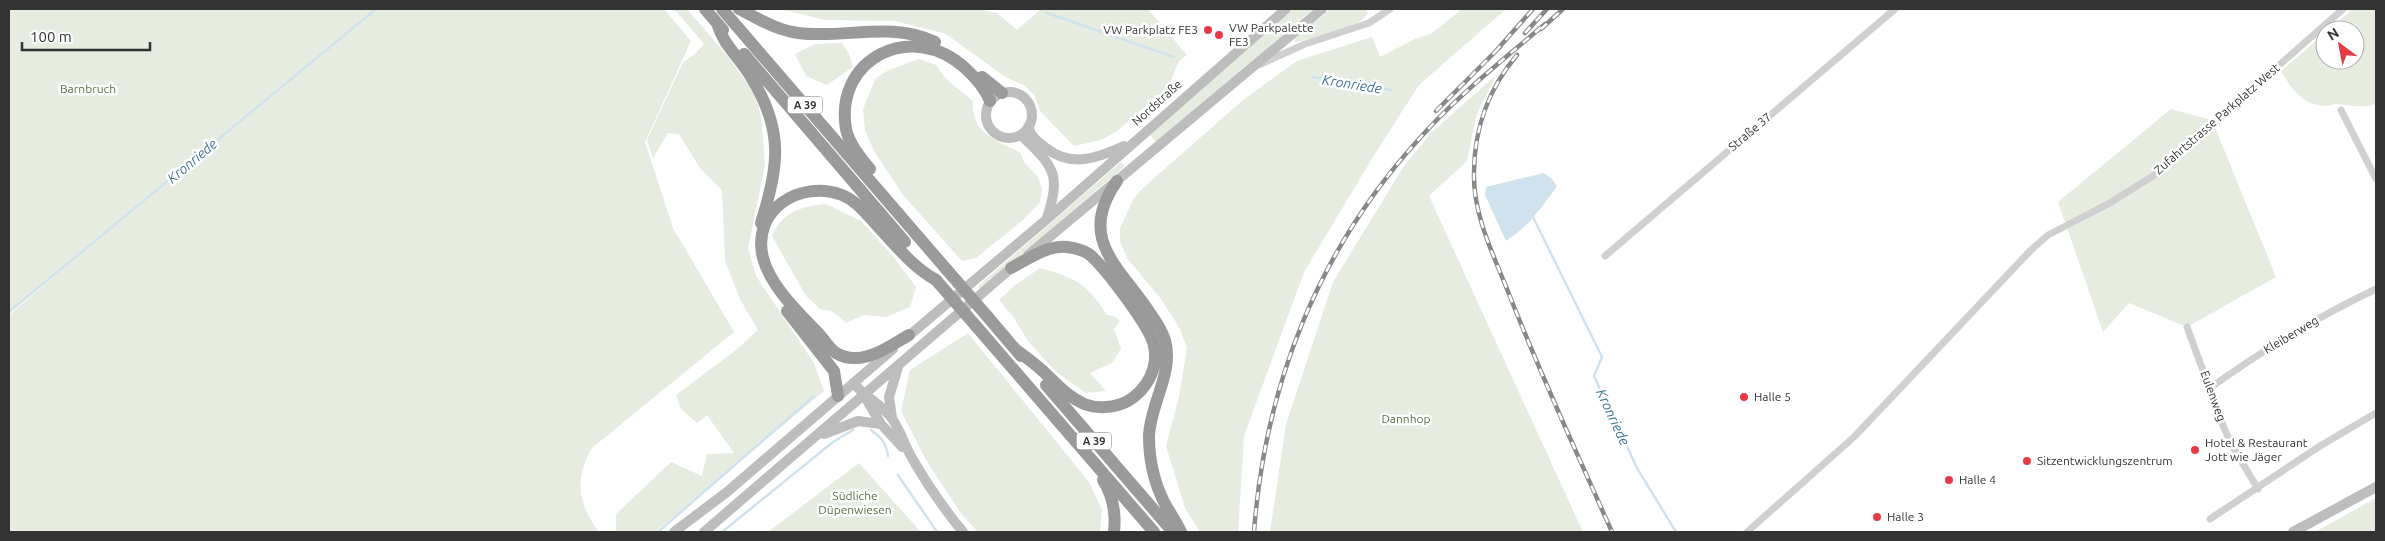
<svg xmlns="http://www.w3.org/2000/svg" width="2385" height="541" font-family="Ubuntu,sans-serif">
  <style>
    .green { fill: #e6ecdf }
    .water { fill: #cfe2ee }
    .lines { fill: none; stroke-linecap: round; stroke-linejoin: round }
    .stream { stroke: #cfe2ee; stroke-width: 2.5 }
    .street { stroke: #d0d0d0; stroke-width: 7 }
    .secondary { stroke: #bdbdbd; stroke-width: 10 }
    .highway { stroke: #9a9a9a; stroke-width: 12 }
    .rail-casing { stroke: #888; stroke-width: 4.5 }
    .rail { stroke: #fff; stroke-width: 2.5; stroke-dasharray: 8; stroke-linecap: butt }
    .highway-bridge { stroke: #9a9a9a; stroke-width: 12 }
    .poi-dot { fill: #e63946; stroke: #fff; stroke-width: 2 }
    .labels { text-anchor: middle; stroke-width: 5; stroke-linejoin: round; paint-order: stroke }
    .shield { fill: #fff; stroke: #707070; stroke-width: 1 }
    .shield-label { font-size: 11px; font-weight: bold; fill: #333 }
    .poi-label { font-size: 12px; fill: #333; stroke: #fff; text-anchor: start }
    .park-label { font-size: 12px; fill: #56703f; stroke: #fff }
    .street-label { font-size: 12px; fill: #333; stroke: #fff }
    .water-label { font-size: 14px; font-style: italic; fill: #3f7597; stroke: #fff }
  </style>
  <rect width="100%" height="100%" fill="#fff"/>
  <path class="green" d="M9 9H664L691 41 645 142 673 228 734 332 592 448C574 478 578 505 599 532H9V315L81 254 9 313Z
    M674 9H687L729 58 754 93 761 115 765 165 748 248 756 276 814 363 824 391 655 532H616V514L671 462 702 476 707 454 734 453 707 415 697 423 681 409 676 395 736 350 758 330 741 301 725 261 722 190 700 168 679 134 668 133 653 158 647 140 683 62 695 54 704 44Z
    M781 9H975L997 13 1017 30 1041 9H1148L1187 55 1179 61 1168 87 1117 131 1101 140 1074 146 1040 111 1035 96 1025 86 1004 76 946 34 895 21 825 20Z
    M1294 9H1313L1156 142 1150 135Z
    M1331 9H1365L1368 13C1358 31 1316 36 1297 42L1294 41 1296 36Z
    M1462 9 1488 10 1506 9 1419 85 1373 157 1304 272 1244 436 1238 532H1200L1185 508 1166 446 1179 397 1187 348 1180 329 1161 299 1127 258 1120 241V228L1134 198 1143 188 1243 100 1297 61 1372 37 1380 57 1415 39 1431 34Z
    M2353 9H2376V104C2362 109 2351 105 2337 104 2333 104 2329 106 2325 106 2304 106 2290 88 2281 71L2325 33V60H2355V30H2328Z
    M842 43 849 54 853 67 827 85 806 76 795 54 815 44Z
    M919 59 936 65 946 79 973 101C971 133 996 141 1020 152L1024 162 1038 177 1042 189 1040 202 1023 220 976 258 962 261 903 195 874 151 865 131 863 109 876 78 889 70Z
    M1496 75 1476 116 1467 161 1429 196 1583 532H1270L1286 424 1333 282 1404 166 1431 133Z
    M2171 109 2212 120 2276 277 2187 327 2129 303 2103 332 2058 202Z
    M1121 162 1125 166 980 290 978 286Z
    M826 204 861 221 892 255 916 287 910 307 886 317 864 315 846 323 832 311 820 309 806 296 772 236C782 212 802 206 826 204Z
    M1040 268C1074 277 1088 284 1107 315L1114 316 1120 321 1114 329 1121 349 1112 363 1090 373 1106 391 1086 393 1055 371 1028 341 1012 315 999 300 1015 285Z
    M968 333 1089 482 1102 510 1100 532H978L962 515 926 460 901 411 910 370Z
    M859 463 921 532H768Z
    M2376 498V532H2315Z"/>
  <path class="water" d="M1544 173 1552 179 1557 186C1543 206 1527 228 1506 241L1485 195 1486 187Z"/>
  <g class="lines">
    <path class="stream" d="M1047 13 1174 57
      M1312 77 1391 90
      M1533 217 1602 357 1594 376 1637 468 1676 532
      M9 312 376 9
      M871 430C881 437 886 443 888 456
      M898 475 937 532
      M658 532 814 396
      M722 532 833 442 853 430"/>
    <path class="street" d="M1261 64 1305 44 1369 23 1390 9
      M2341 110 2376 179
      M1605 256 1895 9
      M2187 327 2224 428 2234 449 2258 489
      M2210 388C2263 350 2317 317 2376 289
      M2210 519 2320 446 2376 413
      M1747 532 1854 437 2031 250 2048 235 2108 204 2153 176 2343 9"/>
    <path class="secondary" d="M986 115a23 23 0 1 1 46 0a23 23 0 1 1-46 0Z
      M1028 127C1031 137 1038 142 1046 148 1071 168 1098 158 1124 146
      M1025 139C1056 168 1060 177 1047 218
      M1028 255 1322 9
      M905 339 1047 219 1286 9
      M853 383C865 397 883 405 893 420 901 432 905 446 912 458 927 484 944 509 963 532
      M865 397 881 424 902 447
      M892 418 889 397 898 367
      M824 434 858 421 881 424
      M674 532 727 492 893 349
      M704 532 1016 264
      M2293 532 2376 487"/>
    <path class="highway" d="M705 9 723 30
      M722 9 947 270
      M739 9C759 19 776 30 798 33 844 39 891 21 935 42
      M717 23C723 45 740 58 751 77 784 130 779 167 761 223
      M744 54 905 242
      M982 77 1002 93
      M870 169C861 158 849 144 846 129 834 58 912 20 965 68 975 77 985 88 990 101
      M1117 181C1076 239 1120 267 1150 313 1156 321 1162 331 1165 340 1174 373 1150 404 1149 436 1149 459 1154 482 1164 502 1169 512 1177 522 1181 532
      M1011 268C1028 259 1047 245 1067 247 1074 248 1083 250 1089 254 1104 266 1151 328 1154 346 1159 369 1146 390 1128 401 1115 408 1097 409 1084 404 1064 395 1053 379 1037 366 1030 360 1023 355 1016 350
      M787 311 834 371 838 396
      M987 316 1021 356
      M976 326 1154 532
      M909 335C893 344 873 359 854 358 848 358 841 356 836 353 829 348 824 339 818 333 798 312 771 287 763 258 751 210 800 179 842 195 855 200 864 211 873 221 893 242 911 266 936 280
      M1046 385 1173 532
      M1103 480C1113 496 1116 514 1114 532"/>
    <g class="rail-casing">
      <path id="rail" d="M1541 29 1563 9
        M1525 33 1547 9
        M1495 52 1533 9
        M1517 55C1489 88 1474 129 1474 173 1473 213 1492 252 1507 289 1539 371 1576 451 1612 532
        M1436 111 1500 47
        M1254 532C1265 384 1319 249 1419 139 1457 96 1502 61 1545 24"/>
    </g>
    <use href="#rail" class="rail"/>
    <path class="highway-bridge" d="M947 270 987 316
      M936 280 976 326"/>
  </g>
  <g class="poi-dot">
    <circle cx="1208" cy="30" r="5"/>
    <circle cx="1219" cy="35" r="5"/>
    <circle cx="1744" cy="397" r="5"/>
    <circle cx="2195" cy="450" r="5"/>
    <circle cx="2027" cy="461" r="5"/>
    <circle cx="1949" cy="480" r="5"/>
    <circle cx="1877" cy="517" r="5"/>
  </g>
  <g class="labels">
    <g class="shield">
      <rect x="787.5" y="96.5" width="35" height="17" rx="4"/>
      <rect x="1076.5" y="432.5" width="35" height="17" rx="4"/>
    </g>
    <g class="shield-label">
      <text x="805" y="109">A 39</text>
      <text x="1094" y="445">A 39</text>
    </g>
    <g class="poi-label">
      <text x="1229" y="32">VW Parkpalette<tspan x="1229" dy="14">FE3</tspan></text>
      <text x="1198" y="34" text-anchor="end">VW Parkplatz FE3</text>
      <text x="1754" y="401">Halle 5</text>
      <text x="2205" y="447">Hotel &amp; Restaurant<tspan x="2205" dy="14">Jott wie Jäger</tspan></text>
      <text x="2037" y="465">Sitzentwicklungszentrum</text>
      <text x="1959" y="484">Halle 4</text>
      <text x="1887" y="521">Halle 3</text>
    </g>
    <g class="park-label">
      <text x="88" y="93">Barnbruch</text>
      <text x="1406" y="423">Dannhop</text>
      <text x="855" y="500">Südliche<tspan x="855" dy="14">Düpenwiesen</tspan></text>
    </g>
    <g class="street-label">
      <text transform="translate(1157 103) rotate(-42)" y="4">Nordstraße</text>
      <text transform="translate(2217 119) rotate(-41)" y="4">Zufahrtstrasse Parkplatz West</text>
      <text transform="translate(1750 132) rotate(-40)" y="4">Straße 37</text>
      <text transform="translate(2291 335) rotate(-31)" y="4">Kleiberweg</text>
      <text transform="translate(2213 396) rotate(70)" y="4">Eulenweg</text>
    </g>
    <g class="water-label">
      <text transform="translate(1352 84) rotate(9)" y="5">Kronriede</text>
      <text transform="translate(192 161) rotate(-40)" y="5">Kronriede</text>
      <text transform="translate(1613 417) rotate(65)" y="5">Kronriede</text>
    </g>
  </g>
  <rect width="2385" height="541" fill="none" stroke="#333333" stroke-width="20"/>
  <g transform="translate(2340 45) rotate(328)"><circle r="24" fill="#ffffff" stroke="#adadad"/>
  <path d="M0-4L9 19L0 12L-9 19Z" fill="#e63946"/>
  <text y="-8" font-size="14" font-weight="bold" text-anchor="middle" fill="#333333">N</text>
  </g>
  <path d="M22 42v8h128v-8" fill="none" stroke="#333333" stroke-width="2.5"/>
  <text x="30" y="42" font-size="15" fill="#333333" stroke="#ffffff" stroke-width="4" paint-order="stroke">100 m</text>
</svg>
